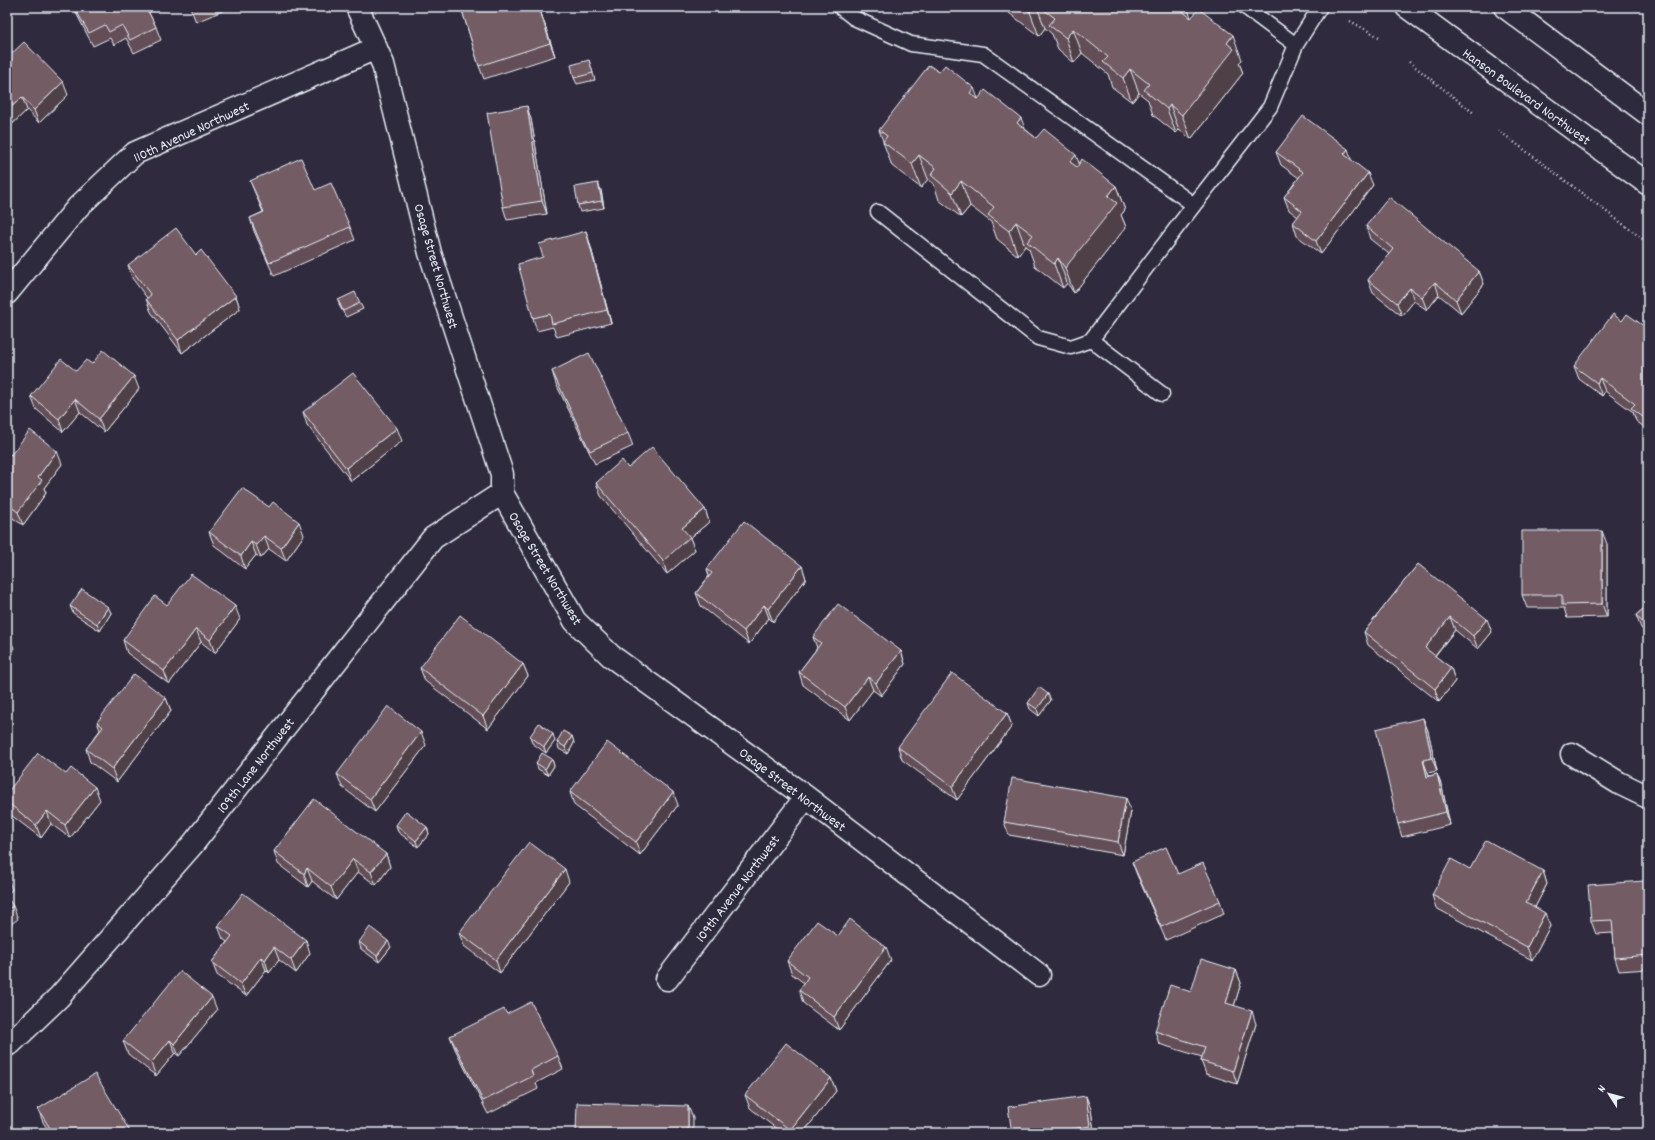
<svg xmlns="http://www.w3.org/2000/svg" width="1655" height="1140" font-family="Dekko,sans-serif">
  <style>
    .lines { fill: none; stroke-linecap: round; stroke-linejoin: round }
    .service-casing { stroke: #e8f1f8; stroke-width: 17 }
    .minor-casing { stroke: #e8f1f8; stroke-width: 25 }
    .secondary-casing { stroke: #e8f1f8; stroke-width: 25 }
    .path { stroke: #e8f1f8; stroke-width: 2.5; stroke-dasharray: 1 3; stroke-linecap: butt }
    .service { stroke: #2f2a3d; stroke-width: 14 }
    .minor { stroke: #2f2a3d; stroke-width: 22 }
    .secondary { stroke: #2f2a3d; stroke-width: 22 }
    .wall { fill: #634e56; stroke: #e8f1f8 }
    .shaded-wall { fill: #504046; stroke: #e8f1f8 }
    .building { fill: #735b64; stroke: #e8f1f8 }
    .labels { text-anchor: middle; stroke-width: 3; stroke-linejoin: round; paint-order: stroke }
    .street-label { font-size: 14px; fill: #e8f1f8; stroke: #2f2a3d }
  </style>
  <rect width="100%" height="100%" fill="#2f2a3d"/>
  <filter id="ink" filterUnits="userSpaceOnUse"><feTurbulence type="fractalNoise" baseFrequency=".025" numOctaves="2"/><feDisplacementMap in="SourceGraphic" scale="8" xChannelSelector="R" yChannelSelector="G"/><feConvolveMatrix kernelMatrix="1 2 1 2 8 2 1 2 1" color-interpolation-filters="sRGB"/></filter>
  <g filter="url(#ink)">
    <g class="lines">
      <g class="service-casing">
        <path id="service" d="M840 7 854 18 911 44 983 54 1194 205 1270 107 1296 45 1320 7
          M1245 7 1296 45
          M878 212 1038 338 1071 347 1091 340 1194 205
          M1091 340 1162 394"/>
      </g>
      <g class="minor-casing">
        <path id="minor" d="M357 7 383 64 430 253 502 474V493L575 621 611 656 806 797 1039 975
          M7 293 78 207 135 153 376 48
          M1572 754 1619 783 1648 797
          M667 979 806 797
          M7 1045 11 1043 59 997 193 844 433 538 502 493"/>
      </g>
      <g class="secondary-casing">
        <path id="secondary" d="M1407 7 1648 184
          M1505 7 1648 114"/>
      </g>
      <path class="path" d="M1350 21 1379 37
        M1409 62 1475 114
        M1498 130 1648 243"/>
      <use href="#service" class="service"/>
      <use href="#minor" class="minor"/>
      <use href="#secondary" class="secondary"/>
    </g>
    <path class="wall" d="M73 7H146L156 27 161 40 134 53 126 38 114 45 110 38 93 46Z
      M190 7H232L196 22Z
      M461 7H539L555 56 484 79 479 66Z
      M1007 7H1187L1191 18 1242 60 1239 63 1243 73 1191 139 1179 130 1176 133 1153 115 1148 100 1139 93 1132 102 1112 87 1108 74 1082 53 1074 63 1058 49 1052 34 1045 28 1039 36 1009 13Z
      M7 58 68 95 39 123 27 110 7 129Z
      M589 60 595 80 577 84 574 78Z
      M939 72 978 99 1025 129 1036 138 1116 186 1125 210 1121 215 1126 227 1074 293 1067 283 1063 288 1035 266 1029 249 1025 246 1018 256 997 239 991 222 970 206 961 217 939 200 934 184 928 179 921 188 892 166 883 142V141L879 130Z
      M531 119 547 214 507 220 503 207Z
      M1276 152 1351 160 1373 185 1321 254 1297 236 1293 223 1298 217 1289 210 1284 197 1299 178 1281 165Z
      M250 181 315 190 350 227 355 240 274 276 254 231 250 218 263 212Z
      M601 190 604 208 580 212 578 205Z
      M1366 226 1479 271 1484 284 1461 313 1439 295 1427 310 1414 301 1402 316 1373 293 1368 280 1389 254 1370 239Z
      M586 231 590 244 611 323 557 337 553 327 537 331 533 318 543 257Z
      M196 255 236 296 240 309 182 353 151 312 146 299 147 298 132 278 128 265Z
      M338 300 360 303 363 309 346 317 340 307Z
      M1622 321 1648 329V430L1636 421 1633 412 1605 391 1602 396 1579 379 1574 366Z
      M76 371 139 389 104 432 80 412 63 432 36 409 31 396Z
      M552 371 628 433 633 446 595 464 556 384Z
      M303 412 402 441 351 481 307 425Z
      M7 452 11 455 62 464 44 488 46 493 23 525 7 514Z
      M628 468 705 509 709 522 690 538 695 550 667 574 601 496 596 483Z
      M209 532 304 535 286 561 269 549 261 558 256 555 245 569 214 545Z
      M1607 544V617L1567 618 1564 608H1527L1522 595Z
      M1418 564 1492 632 1478 649 1455 630 1435 656 1451 668 1455 681 1439 702 1368 645 1364 632Z
      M802 566 806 579 773 622 769 618 749 644 701 606 696 593 709 576 707 569Z
      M167 605 240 619 215 653 201 642 169 684 127 653 123 640Z
      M1648 605V636L1641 628 1636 615Z
      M70 606 108 607 111 613 100 631 73 613Z
      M813 637 901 651 905 664 881 696 873 690 850 720 803 685 799 672 817 648Z
      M523 664 528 676 488 729 425 681 420 668Z
      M166 698 171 711 117 782 90 762 86 749 100 730 97 722Z
      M1051 700 1039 716 1030 709 1028 703Z
      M1007 713 1012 726 957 800 902 760 898 747Z
      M1423 718 1428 731 1437 771 1428 773 1429 776 1437 774 1442 787 1450 825 1402 837 1398 824Z
      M530 736 555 741 546 753 532 743Z
      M572 736 574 743 568 754 559 749 557 742Z
      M426 745 375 812 342 787 337 774Z
      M552 759 554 766 548 775 538 769 536 763Z
      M570 792 678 805 640 855 574 805Z
      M7 793 100 800 70 838 51 824 41 838 7 812Z
      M1131 811 1123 855 1009 835 1004 822Z
      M396 825 427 827 429 834 418 847 398 832Z
      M274 851 386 854 390 867 376 885 358 872 336 900 312 881 308 887 278 864Z
      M1132 862 1178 874 1220 901 1224 914 1166 940 1137 875Z
      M1470 869 1543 871 1547 884 1535 907 1550 926 1532 960 1436 908 1432 895Z
      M569 882 500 973 464 946 459 933Z
      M1648 891V969L1619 971 1615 958 1613 933 1596 934 1591 921Z
      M218 926 310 953 296 973 279 960 269 973 266 970 246 996 217 975 212 962 227 942 223 939Z
      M838 936 891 960 839 1030 803 1003 799 990 804 983 792 974 787 961Z
      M359 942 391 947 379 962 361 949Z
      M1236 970 1241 983 1234 1006 1256 1024 1237 1084 1206 1074 1201 1061 1202 1057 1159 1044 1155 1031 1191 992Z
      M217 1010 179 1056 175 1053 156 1076 128 1054 123 1041Z
      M507 1014 558 1056 563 1069 536 1083 538 1089 488 1114 455 1049 450 1036Z
      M831 1078 836 1091 803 1133H782L750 1108 745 1095Z
      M38 1109 131 1133H50L43 1122Z
      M1091 1109 1094 1133H1012Z"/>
    <path class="shaded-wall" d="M539 7 555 56 550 43Z
      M1034 7H1037L1045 28 1039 36 1030 12Z
      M1183 7H1187L1195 28 1181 10Z
      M1073 29 1082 53 1074 63 1066 38Z
      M1233 35 1242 60 1239 63 1243 73 1191 139 1182 115 1227 43Z
      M1130 69 1139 93 1132 102 1123 78Z
      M63 82 68 95 39 123 34 110Z
      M974 88 983 112 970 93Z
      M22 97 27 110 7 129V111Z
      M1170 105 1179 130 1176 133 1167 109Z
      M527 106 531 119 547 214 542 201Z
      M1021 118 1030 142 1017 123Z
      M1348 149 1352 162 1344 154Z
      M919 155 928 179 921 188 912 164Z
      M1076 155 1085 179 1070 162Z
      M1368 173 1373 185 1321 254 1316 241Z
      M961 181 970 206 961 217 952 193Z
      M598 183 601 190 604 208 602 201Z
      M1116 186 1125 210 1121 215 1126 227 1074 293 1065 268 1108 196Z
      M1016 222 1025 246 1018 256 1009 231Z
      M586 231 590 244 611 323 607 310Z
      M1058 258 1067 283 1063 288 1054 264Z
      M1479 271 1484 284 1461 313 1456 300Z
      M1435 282 1439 295 1427 310 1422 297Z
      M1410 288 1414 301 1402 316 1397 303Z
      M236 296 240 309 182 353 178 340Z
      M134 376 139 389 104 432 99 419Z
      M1600 378 1605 391 1602 396 1597 383Z
      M75 399 80 412 63 432 59 419Z
      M397 428 402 441 351 481 346 468Z
      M57 451 62 464 44 488 46 493 23 525 18 512 38 477Z
      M705 509 709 522 690 538 695 550 667 574 663 561 682 528Z
      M299 522 304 535 286 561 281 548Z
      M1602 531 1607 544V617L1602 604Z
      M264 536 269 549 261 558 256 545Z
      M251 542 256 555 245 569 241 556Z
      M802 566 806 579 773 622 768 609Z
      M764 605 769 618 749 644 744 631Z
      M235 606 240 619 215 653 210 640Z
      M108 607 111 613 100 631 97 624Z
      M1450 617 1455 630 1430 661 1425 648Z
      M1487 619 1492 632 1478 649 1473 636Z
      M196 629 201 642 169 684 164 671Z
      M11 641 14 648 7 657V647Z
      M901 651 905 664 881 696 876 683Z
      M523 664 528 676 488 729 483 716Z
      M1451 668 1455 681 1439 702 1435 689Z
      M868 677 873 690 850 720 845 707Z
      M1048 694 1051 700 1039 716 1037 709Z
      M166 698 171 711 117 782 112 769Z
      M1007 713 1012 726 957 800 952 787Z
      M1423 718 1428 731 1437 771 1432 758Z
      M421 732 426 745 375 812 370 799Z
      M553 734 555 741 546 753 544 747Z
      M572 736 574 743 568 754 565 747Z
      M552 759 554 766 548 775 545 769Z
      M1423 760 1428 773 1432 790 1427 777Z
      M1437 774 1442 787 1450 825 1446 812Z
      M95 787 100 800 70 838 65 825Z
      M673 792 678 805 640 855 636 842Z
      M1126 798 1131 811 1123 855 1118 842Z
      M47 811 51 824 41 838 36 825Z
      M427 827 429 834 418 847 416 841Z
      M386 854 390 867 376 885 371 872Z
      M353 859 358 872 336 900 331 887Z
      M307 868 312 881 308 887 304 874Z
      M565 869 569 882 500 973 496 960Z
      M1543 871 1547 884 1531 915 1526 902Z
      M8 877 12 890 7 894V878Z
      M1644 881 1648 891V906L1646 900Z
      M13 906 18 919 7 927V910Z
      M1545 913 1550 926 1532 960 1527 947Z
      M306 940 310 953 296 973 291 960Z
      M388 941 391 947 379 962 377 956Z
      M274 947 279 960 269 973 265 960Z
      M886 947 891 960 839 1030 834 1017Z
      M261 957 266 970 246 996 241 984Z
      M1236 970 1241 983 1231 1016 1226 1003Z
      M212 997 217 1010 179 1056 174 1044Z
      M1252 1011 1256 1024 1237 1084 1233 1071Z
      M170 1040 175 1053 156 1076 151 1063Z
      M831 1078 836 1091 803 1133H791L790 1130Z
      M1086 1096 1091 1109 1094 1133H1093L1090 1126Z
      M688 1106 693 1118V1133H688Z"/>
    <path class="building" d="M74 7H146L156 27 130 40 122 25 109 32 105 25 89 33Z
      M191 7H197L192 9Z
      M461 7H539L550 43 479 66Z
      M1024 7H1034L1030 12Z
      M1040 7H1183L1181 10 1191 18 1199 9 1233 35 1227 43 1234 49 1182 115 1170 105 1167 109 1144 90 1149 84 1130 69 1123 78 1103 62 1108 57 1073 29 1066 38 1049 25 1055 18Z
      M24 42 63 82 34 110 22 97 7 111V58Z
      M589 60 593 73 574 78 571 65Z
      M929 65 939 72 945 65 974 88 970 93 978 99 985 90 1021 118 1017 123 1036 138 1044 129 1076 155 1070 162 1077 167 1082 159 1116 186 1108 196 1117 203 1065 268 1058 258 1054 264 1027 242 1033 235 1016 222 1009 231 988 215 994 207 961 181 952 193 931 175 936 168 919 155 912 164 883 142 887 136 879 130Z
      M527 106 542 201 503 207 487 113Z
      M1303 116 1348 149 1344 154 1368 173 1316 241 1293 223 1302 211 1284 197 1303 172 1276 152Z
      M301 158 315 190 331 183 350 227 269 263 250 218 264 212 250 181Z
      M598 183 602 201 578 205 575 187Z
      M1389 197 1479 271 1456 300 1435 282 1422 297 1410 288 1397 303 1368 280 1393 249 1366 226Z
      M176 228 196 255 201 250 236 296 178 340 146 299 151 295 128 265Z
      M586 231 607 310 552 324 550 314 533 318 518 264 543 257 539 244Z
      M355 292 360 303 343 311 338 300Z
      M1613 314 1622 321 1627 314 1648 329V421L1631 408 1635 404 1600 378 1597 383 1574 366Z
      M103 350 134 376 99 419 75 399 59 419 31 396 61 359 76 371 86 360 92 364Z
      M589 353 628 433 590 451 552 371Z
      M353 373 397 428 346 468 303 412Z
      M30 430 57 451 38 477 42 480 18 512 7 504V452L11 455Z
      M652 447 705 509 682 528 690 537 663 561 596 483 622 460 628 468Z
      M242 488 269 507 273 502 299 522 281 548 264 536 256 545 251 542 241 556 209 532Z
      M744 521 802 566 768 609 764 605 744 631 696 593 712 573 707 569Z
      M1522 531H1602V604L1562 605V595H1522Z
      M1418 564 1487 619 1473 636 1450 617 1425 648 1451 668 1435 689 1364 632Z
      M191 574 235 606 210 640 196 629 164 671 123 640 155 596 167 605Z
      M82 589 108 607 97 624 70 606Z
      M838 604 901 651 876 683 868 677 845 707 799 672 821 643 813 637Z
      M1648 605V629L1636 615Z
      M460 615 523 664 483 716 420 668Z
      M7 638 11 641 7 647Z
      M952 673 1007 713 952 787 898 747Z
      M134 674 166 698 112 769 86 749 103 727 97 722Z
      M1039 687 1048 694 1037 709 1028 703Z
      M388 706 421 732 370 799 337 774Z
      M1423 718 1432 758 1423 760 1427 777 1437 774 1446 812 1398 824 1376 729Z
      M539 723 553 734 544 747 530 736Z
      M563 731 572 736 565 747 557 742Z
      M607 742 673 792 636 842 570 792Z
      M38 753 66 774 71 768 95 787 65 825 47 811 36 825 7 802V793Z
      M542 753 552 759 545 769 536 763Z
      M1012 778 1126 798 1118 842 1004 822Z
      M314 799 386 854 371 872 353 859 331 887 307 868 304 874 274 851Z
      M406 811 427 827 416 841 396 825Z
      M1486 840 1543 871 1526 902 1545 913 1527 947 1432 895 1451 859 1470 869Z
      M529 842 565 869 496 960 459 933Z
      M1166 847 1178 874 1203 863 1220 901 1161 927 1132 862Z
      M1644 881 1646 900H1648V955L1615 958 1612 920 1591 921 1588 885Z
      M243 893 306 940 291 960 274 947 265 960 261 957 241 984 212 962 232 936 218 926Z
      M7 897 13 906 7 910Z
      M850 919 886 947 834 1017 799 990 808 977 787 961 817 921 838 936Z
      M370 927 388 941 377 956 359 942Z
      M1201 959 1236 970 1226 1003 1252 1011 1233 1071 1201 1061 1205 1047 1155 1031 1170 985 1191 992Z
      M180 971 212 997 174 1044 170 1040 151 1063 123 1041Z
      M531 1002 558 1056 531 1070 533 1076 483 1101 450 1036 504 1009 507 1014Z
      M786 1043 831 1078 790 1130 745 1095Z
      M95 1074 131 1133H53L38 1109Z
      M1086 1096 1090 1126 1066 1130V1133H1012L1008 1107Z
      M577 1103 688 1106V1133H576Z"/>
  </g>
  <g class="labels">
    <g class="street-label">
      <text transform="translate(1527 96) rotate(36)" y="5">Hanson Boulevard Northwest</text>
      <text transform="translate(191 131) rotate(-25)" y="5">110th Avenue Northwest</text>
      <text transform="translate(437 266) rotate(74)" y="5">Osage Street Northwest</text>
      <text transform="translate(546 568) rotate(59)" y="5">Osage Street Northwest</text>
      <text transform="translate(255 765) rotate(-52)" y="5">109th Lane Northwest</text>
      <text transform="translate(793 789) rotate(37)" y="5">Osage Street Northwest</text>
      <text transform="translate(737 888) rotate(-53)" y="5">109th Avenue Northwest</text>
    </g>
  </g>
  <rect width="1655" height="1140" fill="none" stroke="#2f2a3d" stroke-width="24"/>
  <rect x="12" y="12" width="1631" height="1116" fill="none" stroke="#e8f1f8" stroke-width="1.5" filter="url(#ink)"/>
  <g transform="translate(1609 1094) rotate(306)" stroke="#2f2a3d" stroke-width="3" paint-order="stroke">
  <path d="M0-3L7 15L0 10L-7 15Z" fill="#e8f1f8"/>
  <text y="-6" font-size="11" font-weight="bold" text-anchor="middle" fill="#e8f1f8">N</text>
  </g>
</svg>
